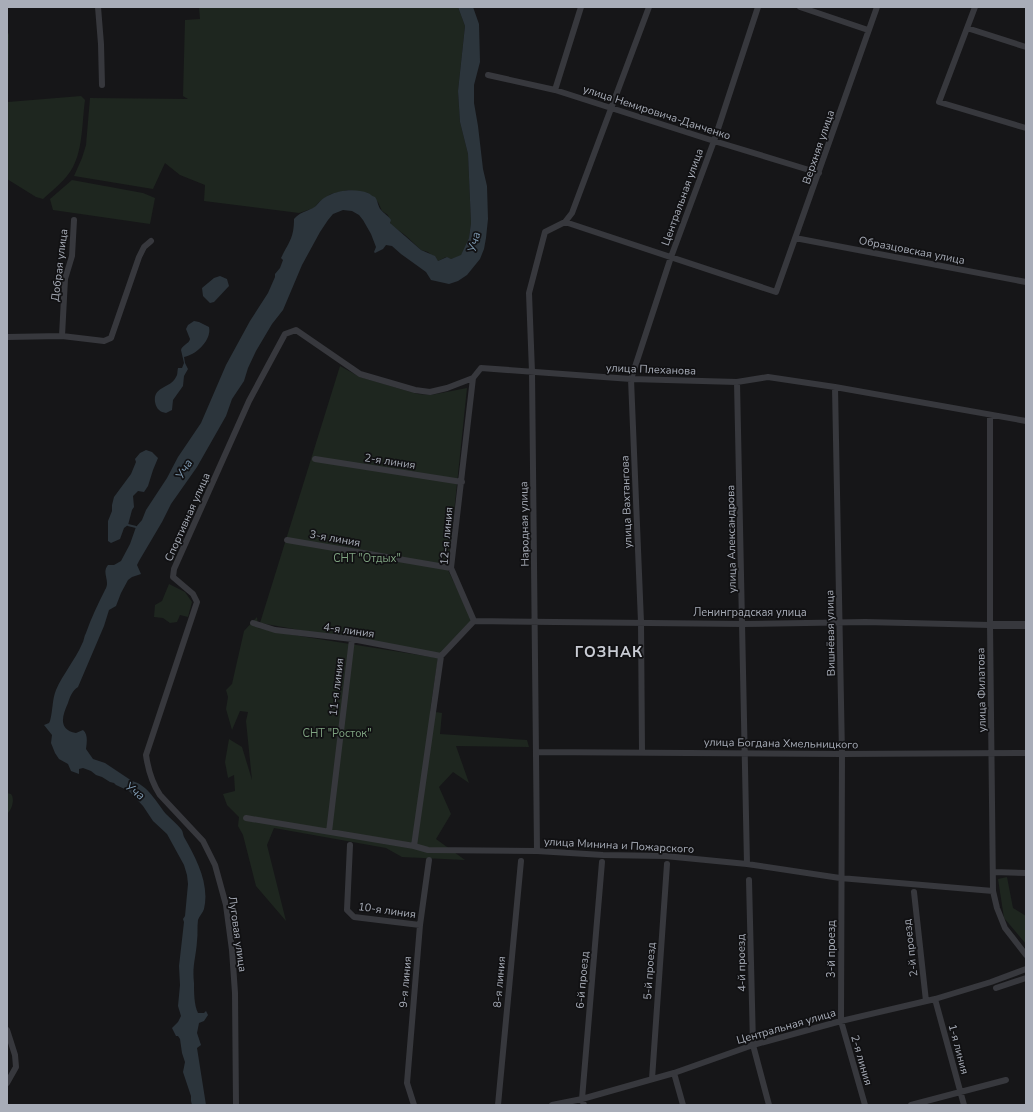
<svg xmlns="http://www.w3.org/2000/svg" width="1033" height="1112" font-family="'Nunito Sans',sans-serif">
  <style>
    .green { fill: #1e261f }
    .water { fill: #2c353c }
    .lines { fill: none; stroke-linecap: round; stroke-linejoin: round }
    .stream { stroke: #2c353c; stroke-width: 2 }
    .minor { stroke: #37383d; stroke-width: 6 }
    .tertiary { stroke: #37383d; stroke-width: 8 }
    .labels { text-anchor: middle; stroke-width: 3.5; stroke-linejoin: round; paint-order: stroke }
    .street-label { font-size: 11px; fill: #a8adb8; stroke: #111113 }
    .park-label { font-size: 11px; fill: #7fa381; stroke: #111113 }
    .water-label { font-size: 12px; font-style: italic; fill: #7f9bb3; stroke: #111113 }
    .district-label { font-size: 15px; font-weight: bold; letter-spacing: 1px; fill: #c9ccd4; stroke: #111113 }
  </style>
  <rect width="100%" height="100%" fill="#161618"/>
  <path class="green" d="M199 7H458L465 26 458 91 460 122 468 154 471 223 469 238 461 256 451 259 446 257 438 261 428 252 421 250 405 235 391 225 388 215 382 211 378 202 368 193 348 190 331 194 319 202 314 208 299 213 204 201 205 185 180 175 165 163 153 189 74 176 82 158 86 145 90 98 188 99 183 96 185 20 200 19Z
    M7 30 9 35 8 102 81 96 85 100C82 122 83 148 73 167 66 180 53 190 43 199L36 197 7 179Z
    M72 180 143 193 155 198 150 224 53 210 50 199Z
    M340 366 360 377 418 394 431 395 467 388 448 570 472 620 441 655 260 623Z
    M169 584 185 592 192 602 188 617 180 615 177 622 170 623 163 618 154 617 155 605 162 601Z
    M257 617 258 628 281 633 438 658 430 711 442 713 440 734 527 740 529 747 456 746 469 783 453 772 439 787 451 814 436 839 465 860 402 857 386 848 274 828 267 845 286 921 256 886 243 835 238 826 239 817 227 805 223 794 235 791 234 775 228 778 225 762 229 739 242 747 252 780 246 721 248 712 240 711 232 730 226 709 228 697 226 690 232 684 244 631Z
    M7 793 11 794C15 799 12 809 8 813Z
    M1007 877 1013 908 1026 916V944L1004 918 998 879Z"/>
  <path class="water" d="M458 7H473L479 24 480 62 474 85V103L478 126 483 169 487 186 488 219 486 238 484 249 480 259 467 275 458 281 449 284 431 280 426 272 401 254 392 246 386 245 383 249 375 253 374 252 376 247 371 234 363 220 359 215 352 211 343 210 333 214 328 220 320 232 302 265 283 310 272 324 256 351 248 368 244 381 232 399 226 416 197 467 171 504 162 522 139 561 137 565 141 574 132 577 128 580 121 593 116 606 109 610 104 626 78 687C72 691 70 697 68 703 62 716 58 730 76 733L83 730C88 734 87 742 86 749L93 759 105 763 132 781C148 785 156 802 166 814 171 819 177 824 181 829 183 831 183 835 184 837 196 858 210 884 204 909 203 913 199 916 198 920 197 927 198 934 197 941 196 957 192 966 194 983 194 992 194 1005 198 1013H204L206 1011 208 1015 204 1021 199 1023 197 1033 201 1045 197 1048 206 1105H192L191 1101V1096L183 1072 185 1062 182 1053 180 1039 178 1036H176L172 1028 178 1022 181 1016 178 1006 180 985 179 966 184 922 183 919 185 916 188 884 187 875 184 865 167 834 153 821 143 806 129 791 116 785 114 783 110 782 102 777 96 775 91 771 83 768 79 769V774L71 771 68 764 59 759 55 753 51 743 52 735 44 725 49 723 50 721C53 710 52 700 56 690 63 674 75 660 82 644 84 641 84 636 86 633 91 618 98 604 105 590 111 581 101 573 108 565H114L121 561 130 544 136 527 142 520 146 510 167 478 178 457 201 423 226 365 250 321 268 293 275 277V274L280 268 283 260 281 258C289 242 294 238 294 219 300 212 305 212 313 208 317 206 320 200 324 198 336 190 355 188 368 193 371 194 371 196 375 197 378 201 378 207 381 210 384 214 388 215 391 220L390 223 421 250 435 256 438 261 447 257 451 259 461 255 469 238 471 223 468 154 460 122 458 91 465 26Z
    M220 276 227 279 229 286 214 302 210 303 203 296 202 288 214 278Z
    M194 321 199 322 209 327C212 340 196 355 184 357L185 363 188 369 184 376 183 386 173 400 172 410 166 413 162 412C158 410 156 407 155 402 153 386 170 389 176 377 178 374 177 372 178 368H182L184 363 181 350C182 345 189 344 190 339L186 329 188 325Z
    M146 450 152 452 158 458 153 470 148 486 144 492 138 491 133 496 134 507 132 510 128 525 124 528 120 539 111 543 108 541V521L112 511V505L114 497 131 474 136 462 135 459 140 453Z"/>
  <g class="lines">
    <path class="stream" d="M128 525 136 527"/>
    <path class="minor" d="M98 7 101 44 102 85
      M800 7 868 30
      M975 7 939 102 1026 128
      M967 28 1026 47
      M488 75 555 90 714 141 819 173
      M555 90 581 7
      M565 222 776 292 877 7
      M795 238 1026 282
      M62 336 65 279 72 256 74 220
      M7 337 62 336 104 341 111 338 139 257 144 247 151 241
      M737 382 747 864
      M835 387 842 754 841 1021 865 1105
      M990 415V625L993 891 997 908 1005 928 1026 955
      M315 459 462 482
      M287 540 451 568
      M474 621 743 624 865 622 990 625
      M253 623 275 630 352 639 441 656
      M537 752 842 754 1026 753
      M642 752 641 622 631 379 671 257 714 141 758 7
      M246 818 414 846 428 850 537 851 603 855 665 856 747 864 840 878 993 891
      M329 832 352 639
      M350 845 347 910 354 917 420 925
      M414 846 441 656 474 621 451 568 473 378
      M537 851 532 372 529 293 545 232 565 222 572 213 649 7
      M993 872 1026 873
      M749 880 753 1045 769 1105
      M914 892 926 1001
      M996 988 1026 978
      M935 999 964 1105
      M7 1030 15 1055 16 1067 7 1083
      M674 1073 683 1105
      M652 1079 667 864
      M236 1105 235 993 232 950 226 905 215 865 203 841 160 795C152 783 148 769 146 755L197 602 193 594 173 577 174 569 249 401 285 334 296 330 360 374 415 390 430 392 447 388 473 378 481 368 631 379 737 382 768 377 835 387 1026 421
      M414 1105 407 1083 420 925 429 860
      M498 1105 521 861
      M552 1105 582 1099 674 1073 753 1045 841 1021 935 999 991 982 1026 969
      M584 1105 582 1099 602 862
      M911 1105 1006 1080"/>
    <path class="tertiary" d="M990 625H1026"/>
  </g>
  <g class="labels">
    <g class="street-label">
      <text transform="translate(657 112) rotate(18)" y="4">улица Немировича-Данченко</text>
      <text transform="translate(818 147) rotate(-71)" y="4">Верхняя улица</text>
      <text transform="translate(682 197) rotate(-70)" y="4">Центральная улица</text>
      <text transform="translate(912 250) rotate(11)" y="4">Образцовская улица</text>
      <text transform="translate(59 265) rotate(-83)" y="4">Добрая улица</text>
      <text transform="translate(651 369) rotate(2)" y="4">улица Плеханова</text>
      <text transform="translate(390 461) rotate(9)" y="4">2-я линия</text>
      <text transform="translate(626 502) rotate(-92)" y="4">улица Вахтангова</text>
      <text transform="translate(187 517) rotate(-66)" y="4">Спортивная улица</text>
      <text transform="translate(524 524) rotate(-91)" y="4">Народная улица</text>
      <text transform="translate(446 536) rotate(-85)" y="4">12-я линия</text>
      <text transform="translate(335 538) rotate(10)" y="4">3-я линия</text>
      <text transform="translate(731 539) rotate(-91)" y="4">улица Александрова</text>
      <text x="750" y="616">Ленинградская улица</text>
      <text transform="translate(349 630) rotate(8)" y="4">4-я линия</text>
      <text transform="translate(830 633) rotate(-91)" y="4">Вишнёвая улица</text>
      <text transform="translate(336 687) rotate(-83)" y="4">11-я линия</text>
      <text transform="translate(981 690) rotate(-91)" y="4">улица Филатова</text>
      <text transform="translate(781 743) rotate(1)" y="4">улица Богдана Хмельницкого</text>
      <text transform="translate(619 845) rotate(3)" y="4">улица Минина и Пожарского</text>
      <text transform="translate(387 910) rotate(8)" y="4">10-я линия</text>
      <text transform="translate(238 934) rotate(82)" y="4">Луговая улица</text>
      <text transform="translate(910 948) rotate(-97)" y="4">2-й проезд</text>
      <text transform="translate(831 949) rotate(-90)" y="4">3-й проезд</text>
      <text transform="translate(741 963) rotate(-91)" y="4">4-й проезд</text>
      <text transform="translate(649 971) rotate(-86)" y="4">5-й проезд</text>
      <text transform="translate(582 980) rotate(-85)" y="4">6-й проезд</text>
      <text transform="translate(405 982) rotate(-85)" y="4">9-я линия</text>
      <text transform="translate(499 982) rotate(-85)" y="4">8-я линия</text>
      <text transform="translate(786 1026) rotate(-16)" y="4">Центральная улица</text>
      <text transform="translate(959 1049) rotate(75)" y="4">1-я линия</text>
      <text transform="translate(862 1060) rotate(74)" y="4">2-я линия</text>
    </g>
    <g class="park-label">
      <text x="367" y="562">СНТ "Отдых"</text>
      <text x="337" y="737">СНТ "Росток"</text>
    </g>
    <g class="water-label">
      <text transform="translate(474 242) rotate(-76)" y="4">Уча</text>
      <text transform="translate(184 469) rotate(-59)" y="4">Уча</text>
      <text transform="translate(135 791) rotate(38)" y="4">Уча</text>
    </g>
    <g class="district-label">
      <text x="609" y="657">ГОЗНАК</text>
    </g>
  </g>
  <rect width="1033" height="1112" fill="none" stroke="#a8adb8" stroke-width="16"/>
</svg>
